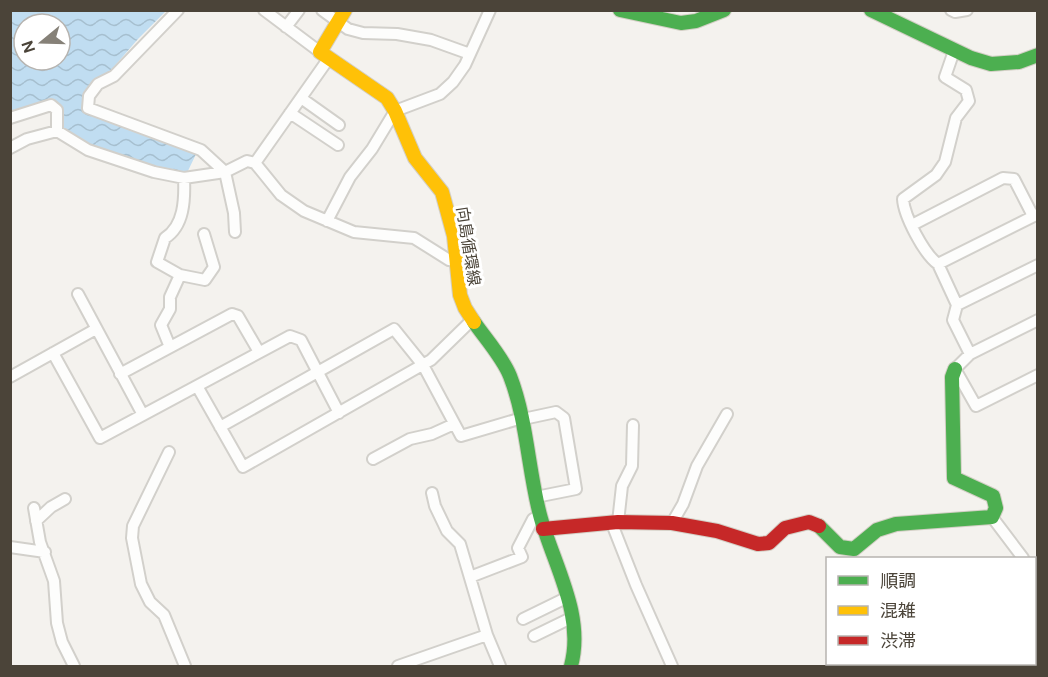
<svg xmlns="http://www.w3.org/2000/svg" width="1048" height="677" font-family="'DM Sans','Noto Sans JP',sans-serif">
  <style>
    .water { fill: url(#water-waves); fill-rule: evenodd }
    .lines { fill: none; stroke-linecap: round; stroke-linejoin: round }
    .street-casing { stroke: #d2d0cb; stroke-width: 14 }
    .fast-casing { stroke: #d3cfc5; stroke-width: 16 }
    .slow-casing { stroke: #d3cfc5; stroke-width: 16 }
    .jam-casing { stroke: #d3cfc5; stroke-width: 16 }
    .street { stroke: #fdfdfc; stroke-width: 10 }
    .fast { stroke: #4caf50; stroke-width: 14 }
    .slow { stroke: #ffc107; stroke-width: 14 }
    .jam { stroke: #c62828; stroke-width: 14 }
    .labels { text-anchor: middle; stroke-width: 6; stroke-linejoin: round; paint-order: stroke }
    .street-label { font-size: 16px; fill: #4b4439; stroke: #fff }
  </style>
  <defs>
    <pattern id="water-waves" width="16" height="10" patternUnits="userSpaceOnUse" patternTransform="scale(1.5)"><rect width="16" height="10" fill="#c0ddf1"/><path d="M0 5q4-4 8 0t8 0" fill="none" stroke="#a6bfcf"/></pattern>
  </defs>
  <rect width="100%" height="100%" fill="#f4f2ee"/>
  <path class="water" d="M11 11H166L138 39 106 76 85 90 82 111 197 152 186 175 154 169 89 146 60 128 50 100 11 112ZM24 24H60V60H24Z"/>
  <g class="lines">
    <g class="street-casing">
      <path id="street" d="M178 10 114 76 98 84 89 96 88 108 201 150 225 172 234 213 235 232
        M264 10 320 52
        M322 10 348 29 363 33 397 34 431 40 470 54
        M951 10 955 12 967 10
        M286 27 299 10
        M954 51 945 77 966 90 969 101 956 118 945 162 936 175 903 199C904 216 924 254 938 264L1038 214
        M301 98 339 125
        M290 113 338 145
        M10 118 51 105 57 110V131L88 150 154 172 184 178 225 172 247 161 255 163 281 195 304 211 354 232 414 238 449 260 456 261
        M10 148 27 139 57 131
        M255 163 329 58
        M184 178C185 200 184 226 165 238L157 262 180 275 205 280 214 267 204 234
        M327 221 350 177 372 149 395 111 440 94 453 82 465 65 490 10
        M912 225 1003 178 1014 179 1033 216
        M938 264 957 305
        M78 294 143 415
        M1038 320 970 354 955 369 976 406 1038 375
        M170 347 161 325 170 309V297L180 275
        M53 353 100 438 290 336 301 340 339 413
        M970 354 953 320 957 305 1038 265
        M120 374 232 314 238 316 259 352
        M10 377 96 329
        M197 386 243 467 431 360 473 319
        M633 425 632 466 622 486 618 522 614 529 636 585 672 666
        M220 427 394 329 423 365 461 436 522 418H528L556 412 564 418 576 489 536 497
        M169 452 133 526 132 538 141 584 150 602 164 615 185 666
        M373 459 410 439 432 434 454 424
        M432 493 435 506 447 531 460 544 487 635 500 666
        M34 508 40 542 54 581 57 623 62 642 74 666
        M992 517 1023 558
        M36 521 51 507 65 499
        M672 523 683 504 697 466 727 414
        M10 547 45 552
        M1034 570 1038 572
        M470 577 522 557 518 548 533 519 540 515
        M523 619 568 597
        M534 636 573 617
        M1034 663 1038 657
        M398 666 487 635"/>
    </g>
    <g class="fast-casing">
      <path id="fast" d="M620 10 681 23 696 21 724 10
        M871 10 971 58 991 64 1019 62 1038 55
        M474 322C485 338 503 358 510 376 527 420 528 469 540 515 553 564 585 614 571 666
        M819 526 840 547 854 549 877 530 896 524 992 517 996 508 993 496 954 478 952 377 955 369"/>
    </g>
    <g class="slow-casing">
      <path id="slow" d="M345 10 320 52 387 98 395 111 415 158 442 192 454 236 460 295 465 308 474 322"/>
    </g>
    <g class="jam-casing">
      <path id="jam" d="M543 529 618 522 672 523 717 531 758 544 769 543 785 528 809 522 819 526"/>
    </g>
    <use href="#street" class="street"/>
    <use href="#fast" class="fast"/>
    <use href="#slow" class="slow"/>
    <use href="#jam" class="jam"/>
  </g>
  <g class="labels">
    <g class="street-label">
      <text transform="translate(469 246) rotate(81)" y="6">向島循環線</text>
    </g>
  </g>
  <rect width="1048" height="677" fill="none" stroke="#4b4439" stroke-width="24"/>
  <rect x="826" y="557" width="210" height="108" fill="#ffffff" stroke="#b7b4b0" stroke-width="1.5"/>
  <rect x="838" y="576" width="30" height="9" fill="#4caf50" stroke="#b7b4b0" stroke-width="1.5"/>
  <text x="880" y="587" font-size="18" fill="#4b4439">順調</text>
  <rect x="838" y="606" width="30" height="9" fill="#ffc107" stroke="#b7b4b0" stroke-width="1.5"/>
  <text x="880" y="617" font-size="18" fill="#4b4439">混雑</text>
  <rect x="838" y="636" width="30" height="9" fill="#c62828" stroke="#b7b4b0" stroke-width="1.5"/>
  <text x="880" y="647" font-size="18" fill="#4b4439">渋滞</text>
  <g transform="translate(42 42) rotate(251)"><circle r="28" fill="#ffffff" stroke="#b7b4b0" stroke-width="1.5"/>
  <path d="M0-4.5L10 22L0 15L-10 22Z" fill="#868178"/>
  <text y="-9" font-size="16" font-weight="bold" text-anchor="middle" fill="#4b4439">N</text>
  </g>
</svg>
